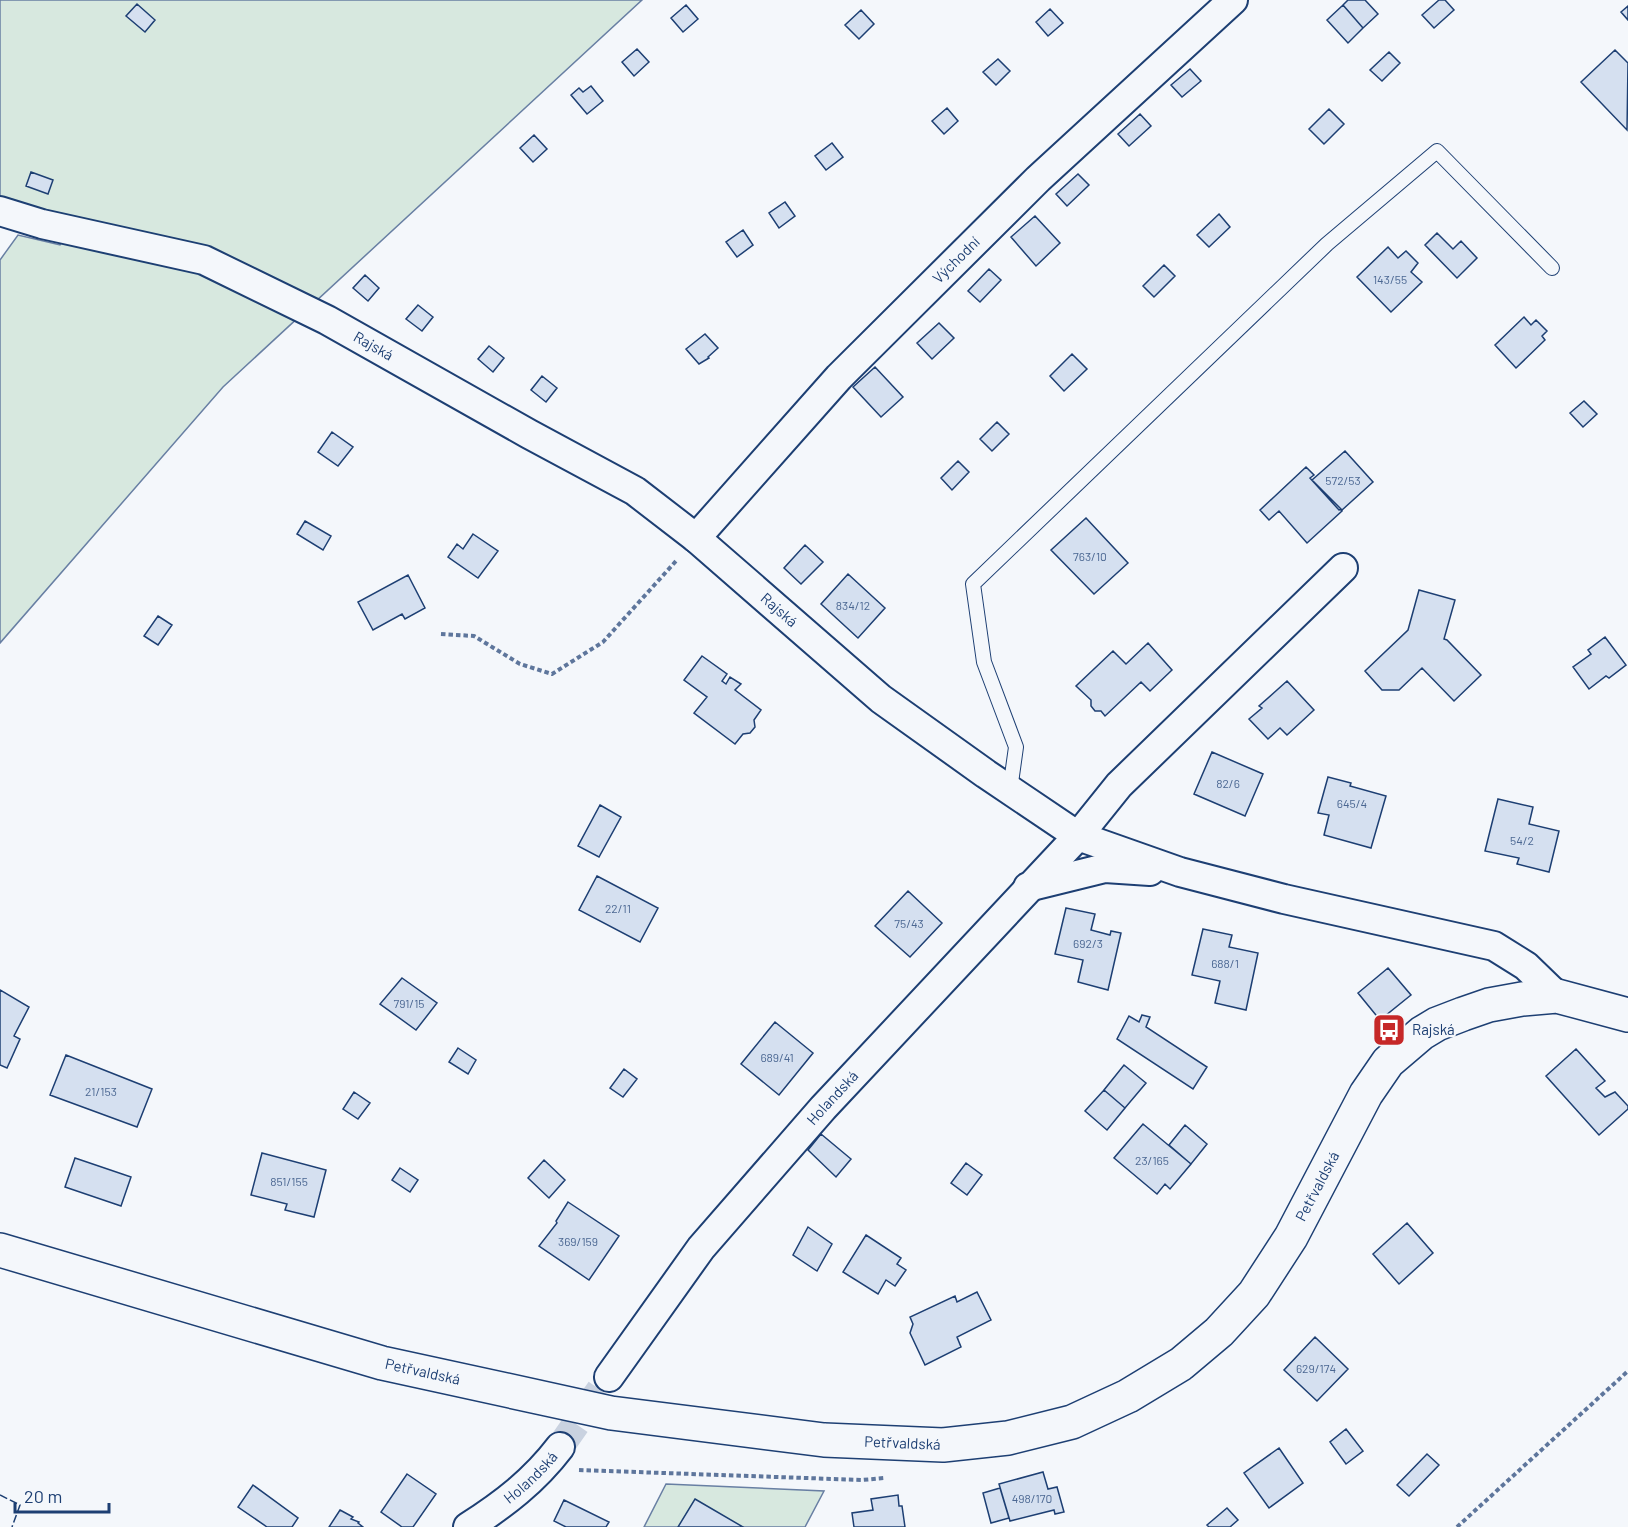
<svg xmlns="http://www.w3.org/2000/svg" width="1628" height="1527" font-family="Barlow,sans-serif">
  <style>
    .green { fill: #d7e8df; stroke: #687fa3; stroke-width: 1.5 }
    .building { fill: #d5e0f0; stroke: #1d3f73; stroke-width: 1.5 }
    .lines { fill: none; stroke-linecap: round; stroke-linejoin: round }
    .street-tunnel { stroke: #c9d2e0; stroke-width: 28; stroke-dasharray: 28 14; stroke-linecap: butt }
    .lane-casing { stroke: #1d3f73; stroke-width: 16 }
    .street-casing { stroke: #1d3f73; stroke-width: 32 }
    .secondary-casing { stroke: #1d3f73; stroke-width: 36 }
    .path { stroke: #5e769c; stroke-width: 4; stroke-dasharray: 4.5 3; stroke-linecap: butt }
    .lane { stroke: #f4f7fb; stroke-width: 14 }
    .street { stroke: #f4f7fb; stroke-width: 28 }
    .secondary { stroke: #f4f7fb; stroke-width: 33 }
    .fence { stroke: #1d3f73; stroke-width: 1.5; stroke-dasharray: 8 3; stroke-linecap: butt }
    .labels { text-anchor: middle; stroke-width: 4.5; stroke-linejoin: round; paint-order: stroke }
    .number-label { font-size: 12px; fill: #4b6792 }
    .street-label { font-size: 15px; fill: #1d3f73; stroke: #f4f7fb }
    .poi-label { font-size: 15px; fill: #1d3f73; stroke: #f4f7fb; text-anchor: start }
  </style>
  <rect width="100%" height="100%" fill="#f4f7fb"/>
  <path class="green" d="M0 0H642L223 387 0 643V260L18 235 60 245 73 222 0 202Z
    M666 1484 824 1491 805 1527H644Z"/>
  <path class="building" d="M1348 0H1365L1378 14 1363 28 1343 5Z
    M1439 0H1445L1454 10 1434 28 1422 15Z
    M137 4 155 20 145 32 126 16Z
    M686 5 698 19 683 32 671 18Z
    M1343 5 1363 28 1348 43 1327 20Z
    M1628 6V20L1621 12Z
    M1050 9 1063 23 1048 36 1036 22Z
    M861 10 874 24 859 39 845 25Z
    M637 49 649 62 634 76 622 62Z
    M1615 50 1628 63 1627 130 1581 82Z
    M1389 52 1400 63 1382 81 1370 70Z
    M998 59 1010 71 996 85 983 72Z
    M1190 69 1201 81 1182 97 1171 85Z
    M591 86 603 101 587 114 571 95 579 88 583 92Z
    M947 108 958 121 944 134 932 121Z
    M1329 109 1344 124 1324 144 1309 129Z
    M1140 114 1151 126 1129 146 1118 134Z
    M534 135 547 149 533 162 520 148Z
    M832 143 843 157 826 170 815 156Z
    M31 172 53 180 48 194 26 186Z
    M1078 174 1089 185 1067 206 1056 194Z
    M785 202 795 216 779 228 769 213Z
    M1219 214 1230 227 1209 247 1197 235Z
    M1035 216 1060 243 1036 266 1011 237Z
    M743 230 753 245 737 257 726 242Z
    M1437 233 1453 249 1461 241 1477 258 1457 278 1425 245Z
    M1388 247 1398 258 1406 251 1418 263 1411 272 1422 282 1391 312 1357 277Z
    M1164 265 1175 276 1154 297 1143 286Z
    M989 269 1001 280 980 302 968 291Z
    M365 275 379 288 368 301 353 288Z
    M418 305 433 317 422 331 406 319Z
    M1524 317 1531 325 1536 320 1547 331 1542 336 1545 340 1516 368 1495 345Z
    M939 323 954 338 932 359 917 343Z
    M705 334 718 348 708 357 709 358 699 364 686 349Z
    M489 346 504 358 493 372 478 359Z
    M1072 354 1087 369 1064 391 1050 376Z
    M875 367 903 397 881 417 853 387Z
    M542 376 557 388 546 402 531 390Z
    M1584 401 1597 414 1583 427 1570 413Z
    M997 422 1009 434 992 451 980 439Z
    M332 432 353 447 338 466 318 452Z
    M1345 451 1373 482 1342 510 1312 480Z
    M958 461 969 472 952 490 941 478Z
    M1306 467 1314 475 1310 478 1339 510 1340 509 1342 511 1307 543 1279 511 1269 520 1260 510Z
    M1086 518 1128 563 1094 594 1051 550Z
    M305 521 331 536 323 550 297 534Z
    M473 534 498 551 478 578 448 557 457 544 463 549Z
    M805 545 823 562 801 584 784 568Z
    M848 574 885 608 858 638 821 604Z
    M408 575 425 608 405 619 402 614 373 630 358 602Z
    M1419 590 1455 600 1444 639 1447 640 1481 675 1454 701 1422 668 1399 690H1382L1365 671 1408 630Z
    M158 616 172 625 158 645 144 636Z
    M1605 637 1626 665 1609 678 1606 676 1589 689 1573 667 1591 654 1588 650Z
    M1148 643 1172 670 1150 691 1141 682 1105 716 1101 711H1095L1091 706V700L1076 686 1113 651 1126 664Z
    M702 656 727 674 722 681 726 684 730 677 741 684 735 690 761 710 754 720 755 727 750 733 743 734 735 744 694 713 707 697 684 680Z
    M1287 681 1314 710 1287 735 1280 728 1268 739 1249 719 1262 708 1259 706Z
    M1212 752 1263 774 1245 816 1194 794Z
    M1328 777 1351 783 1350 786 1386 796 1371 848 1324 835 1329 815 1318 813Z
    M1498 799 1533 807 1529 824 1559 831 1549 872 1517 864 1519 858 1485 851Z
    M600 805 621 817 599 857 578 846Z
    M597 876 658 908 640 942 579 910Z
    M908 891 942 923 910 957 875 926Z
    M1066 908 1095 914 1091 930 1110 935 1111 931 1121 933 1108 990 1078 982 1083 960 1055 954Z
    M1203 929 1232 935 1229 947 1258 953 1246 1010 1215 1003 1220 981 1192 975Z
    M1388 968 1411 995 1380 1020 1358 993Z
    M402 978 437 1003 416 1030 380 1004Z
    M0 990 29 1007 14 1036 20 1039 7 1068 0 1065Z
    M1142 1015 1150 1017 1146 1027 1207 1067 1193 1089 1117 1039 1129 1016 1139 1022Z
    M775 1022 813 1053 779 1095 741 1064Z
    M458 1048 476 1060 468 1074 449 1062Z
    M1576 1049 1605 1081 1596 1088 1605 1097 1615 1092 1628 1106V1109L1599 1135 1546 1076Z
    M66 1055 152 1089 137 1127 50 1095Z
    M1124 1065 1146 1083 1125 1108 1104 1090Z
    M624 1069 637 1079 623 1097 610 1088Z
    M1104 1090 1125 1108 1107 1130 1085 1111Z
    M354 1092 370 1103 358 1119 343 1109Z
    M1143 1124 1191 1164 1170 1189 1165 1184 1157 1194 1114 1158Z
    M1185 1125 1207 1144 1191 1164 1169 1145Z
    M821 1134 851 1159 836 1177 808 1150Z
    M262 1153 326 1170 314 1217 285 1210 287 1204 251 1195Z
    M75 1158 131 1177 121 1206 65 1187Z
    M544 1160 565 1180 549 1198 528 1178Z
    M966 1163 982 1175 967 1195 951 1183Z
    M400 1168 418 1180 410 1192 392 1180Z
    M568 1202 619 1236 589 1280 539 1246 557 1223 556 1221Z
    M1407 1223 1433 1253 1399 1284 1373 1254Z
    M808 1227 832 1244 817 1271 793 1255Z
    M866 1235 901 1258 897 1264 906 1270 895 1286 886 1280 878 1294 843 1272Z
    M977 1292 991 1320 957 1337 961 1347 925 1365 910 1333 913 1324 910 1317 955 1296 957 1302Z
    M1315 1337 1348 1369 1317 1401 1284 1370Z
    M1346 1429 1363 1451 1346 1464 1330 1442Z
    M1279 1448 1303 1483 1269 1508 1244 1473Z
    M1427 1454 1439 1465 1409 1496 1397 1485Z
    M1043 1472 1048 1489 1057 1487 1064 1512 1055 1514 1054 1510 1010 1521 999 1484Z
    M407 1474 436 1494 413 1527H402L381 1512Z
    M253 1485 298 1518 292 1527H267L238 1507Z
    M1000 1488 1009 1518 991 1523 983 1493Z
    M898 1495 899 1506H902L905 1527H854L852 1513 873 1510 871 1499Z
    M695 1499 743 1527H678Z
    M564 1500 609 1522 606 1527H566L554 1521Z
    M1227 1508 1238 1520 1230 1527H1209L1207 1525Z
    M340 1510 353 1517 351 1519 359 1522 358 1523 363 1527H329Z"/>
  <g class="lines">
    <path class="street-tunnel" d="M560 1447 609 1377"/>
    <g class="lane-casing">
      <path id="lane" d="M1010 790 1016 747 984 662 973 584 1327 244 1437 151 1552 268"/>
    </g>
    <g class="street-casing">
      <g id="street">
        <path id="s1" d="M0 211 42 224 204 260 327 320 529 434 635 491 696 538 881 699 986 774 1078 836 1180 872 1284 899 1494 946 1526 966 1557 996"/>
        <path id="s2" d="M696 538 839 377 1038 179 1233 0"/>
        <path d="M1028 887 1105 868 1150 871"/>
        <path id="s3" d="M609 1377 701 1248 823 1108 1078 836 1119 785 1343 568"/>
        <path id="s4" d="M468 1527C504 1504 534 1481 560 1447"/>
      </g>
    </g>
    <g class="secondary-casing">
      <g id="secondary">
        <path id="s5" d="M0 1250 382 1363 611 1413 824 1440 943 1445 1008 1438 1072 1422 1128 1396 1181 1364 1219 1332 1254 1294 1291 1237 1366 1094 1388 1062 1422 1033 1437 1024 1463 1014 1489 1005 1522 999 1557 996 1628 1015"/>
      </g>
    </g>
    <path class="path" d="M441 634 474 636 520 664 552 674 603 642 676 561
      M579 1470 862 1480 884 1478
      M1457 1527 1628 1371"/>
    <use href="#lane" class="lane"/>
    <use href="#street" class="street"/>
    <use href="#secondary" class="secondary"/>
    <path class="fence" d="M0 1495 20 1505 12 1527"/>
  </g>
  <defs>
    <g id="bus-square" transform="scale(1.725)"><rect x="-9" y="-9" width="18" height="18" rx="4" fill="#c62828" stroke="#f4f7fb"/><path d="M-5-6H5V4H4V6H2V4H-2V6H-4V4H-5ZM-3.5-4V0h7V-4ZM-3.5 1.2v1.5H-2V1.2ZM2 1.2v1.5H3.5V1.2Z" fill="#fff"/></g>
  </defs>
  <g fill-rule="evenodd">
    <use href="#bus-square" x="1389" y="1030"/>
  </g>
  <g class="labels">
    <g class="number-label">
      <text x="1390" y="284">143/55</text>
      <text x="1343" y="485">572/53</text>
      <text x="1090" y="561">763/10</text>
      <text x="853" y="610">834/12</text>
      <text x="1228" y="788">82/6</text>
      <text x="1352" y="808">645/4</text>
      <text x="1522" y="845">54/2</text>
      <text x="618" y="913">22/11</text>
      <text x="909" y="928">75/43</text>
      <text x="1088" y="948">692/3</text>
      <text x="1225" y="968">688/1</text>
      <text x="409" y="1008">791/15</text>
      <text x="777" y="1062">689/41</text>
      <text x="101" y="1096">21/153</text>
      <text x="1152" y="1165">23/165</text>
      <text x="289" y="1186">851/155</text>
      <text x="578" y="1246">369/159</text>
      <text x="1316" y="1373">629/174</text>
      <text x="1032" y="1503">498/170</text>
    </g>
    <g class="street-label">
      <text dy="5" stroke="none"><textPath href="#s2" startOffset="381">Východní</textPath></text>
      <text dy="5" stroke="none"><textPath href="#s1" startOffset="400">Rajská</textPath></text>
      <text dy="5" stroke="none"><textPath href="#s1" startOffset="886">Rajská</textPath></text>
      <text dy="5" stroke="none"><textPath href="#s3" startOffset="358">Holandská</textPath></text>
      <text dy="5" stroke="none"><textPath href="#s5" startOffset="1448">Petřvaldská</textPath></text>
      <text dy="5" stroke="none"><textPath href="#s5" startOffset="440">Petřvaldská</textPath></text>
      <text dy="5" stroke="none"><textPath href="#s5" startOffset="926">Petřvaldská</textPath></text>
      <text dy="5" stroke="none"><textPath href="#s4" startOffset="80">Holandská</textPath></text>
    </g>
    <g class="poi-label">
      <text x="1412" y="1035">Rajská</text>
    </g>
  </g>
  <path d="M15 1503v9h94v-9" fill="none" stroke="#1d3f73" stroke-width="3"/>
  <text x="24" y="1503" font-size="18" fill="#1d3f73" stroke="#f4f7fb" stroke-width="4.5" paint-order="stroke">20 m</text>
</svg>
